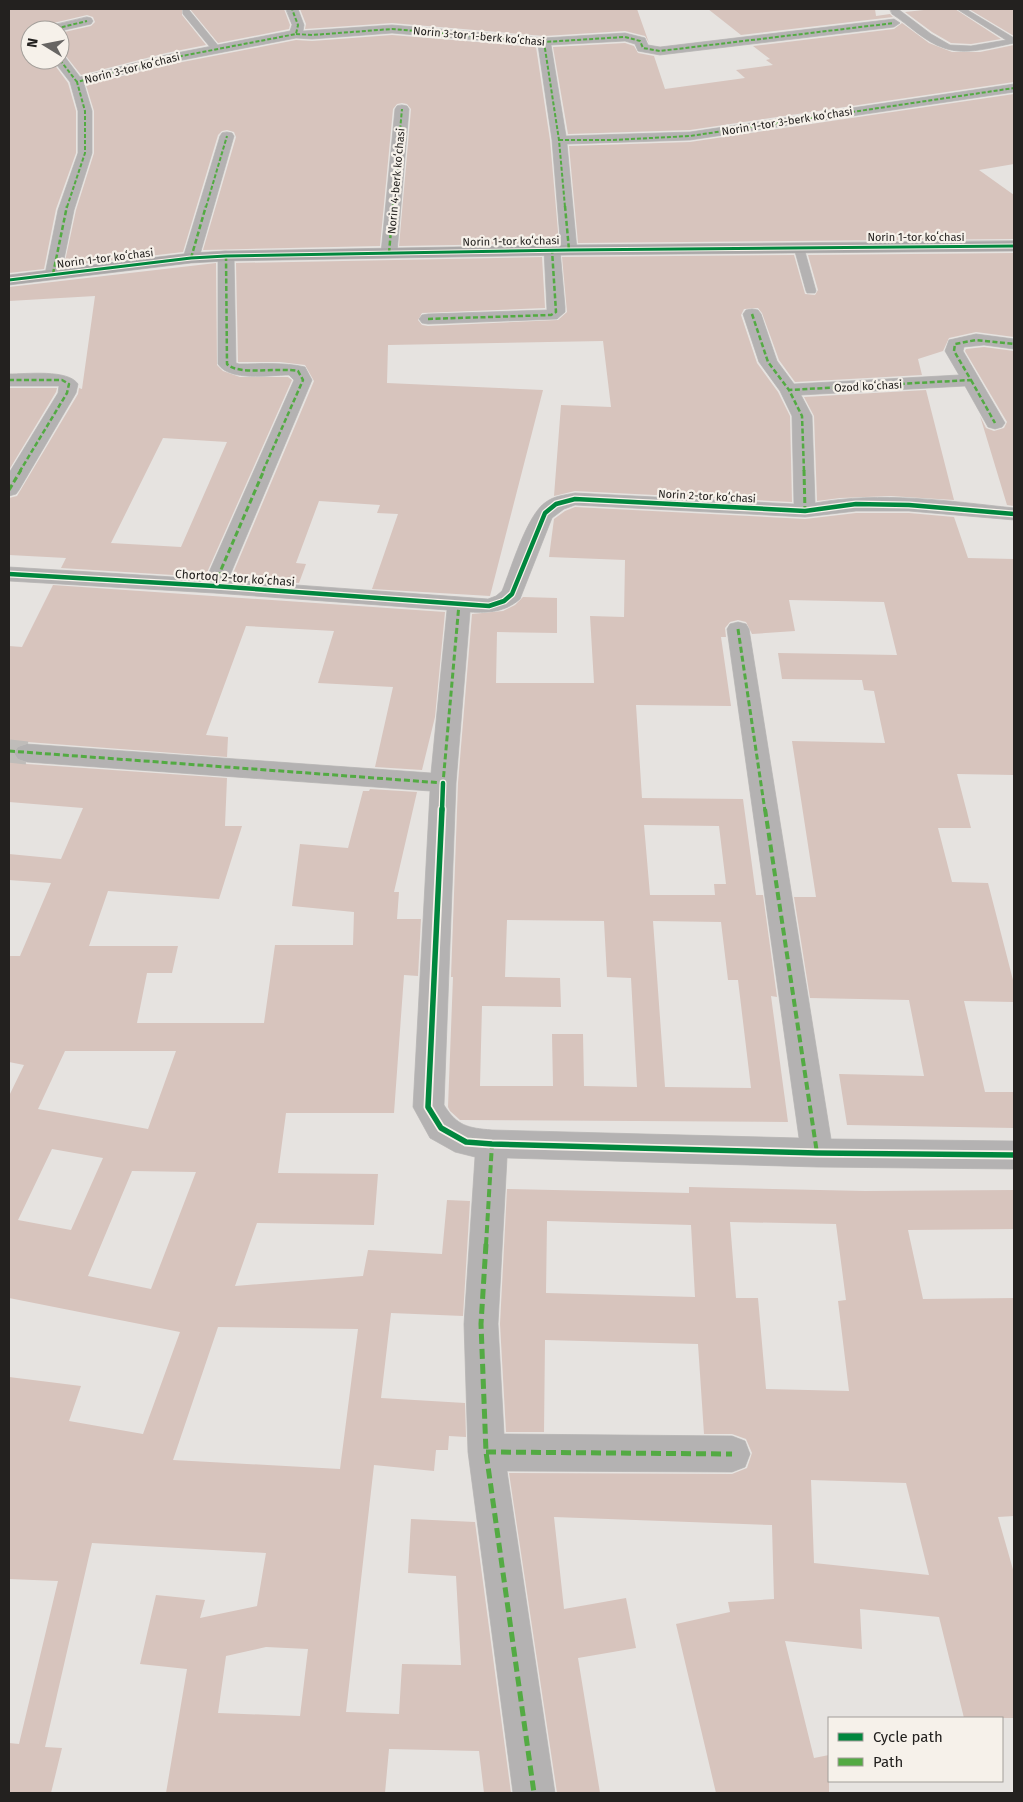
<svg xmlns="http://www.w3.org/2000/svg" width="1023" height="1802" font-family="'Fira Sans',sans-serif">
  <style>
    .building { fill: #d7c4bd; fill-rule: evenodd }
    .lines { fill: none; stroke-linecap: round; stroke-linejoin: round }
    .street-tunnel { stroke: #bfbcb9; stroke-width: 23; stroke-dasharray: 23 11; stroke-linecap: butt }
    .lane-casing { stroke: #c2c0be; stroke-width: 1 }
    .street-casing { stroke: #c2c0be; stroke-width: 1 }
    .secondary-casing { stroke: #c2c0be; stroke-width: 1 }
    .lane { fill: #b4b2b2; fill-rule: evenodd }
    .street { fill: #b4b2b2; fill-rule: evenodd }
    .secondary { fill: #aaa8a8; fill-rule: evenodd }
    .quiet-far4 { stroke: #53aa43; stroke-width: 2; stroke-dasharray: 4 2; stroke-linecap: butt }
    .quiet-far3 { stroke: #53aa43; stroke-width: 2.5; stroke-dasharray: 5 2.5; stroke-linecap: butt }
    .quiet-far2 { stroke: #53aa43; stroke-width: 3; stroke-dasharray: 6 3; stroke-linecap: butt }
    .quiet-far1 { stroke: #53aa43; stroke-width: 4; stroke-dasharray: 8 4; stroke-linecap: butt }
    .quiet { stroke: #53aa43; stroke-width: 5; stroke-dasharray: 10 5; stroke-linecap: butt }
    .cycleway-far2-casing { stroke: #f6f1ea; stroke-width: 5 }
    .cycleway-far1-casing { stroke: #f6f1ea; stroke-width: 7 }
    .cycleway-casing { stroke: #f6f1ea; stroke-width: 9 }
    .cycleway-far2 { stroke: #00873e; stroke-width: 3 }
    .cycleway-far1 { stroke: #00873e; stroke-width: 4.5 }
    .cycleway { stroke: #00873e; stroke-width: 5.5 }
    .labels { text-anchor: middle; stroke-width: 4.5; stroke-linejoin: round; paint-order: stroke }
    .far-street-label { font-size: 11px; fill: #23211f; stroke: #f6f1ea }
    .street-label { font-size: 12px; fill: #23211f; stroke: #f6f1ea }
  </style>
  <rect width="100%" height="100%" fill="#e6e3e0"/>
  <path class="building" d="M9 9H182V15L206 45 166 53 81 75 66 56 60 54V33L91 26 95 22 93 17 87 15 45 25 42 30H30V60H51L68 83 76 111V153L56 209 44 269 9 273Z
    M190 9H284L290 25 289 29 218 43Z
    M300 9H637L649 43 645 36 625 31 544 36 392 23 305 29 306 24Z
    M708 9H875L876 16 890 14 893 17 741 35Z
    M933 9H955L1001 39 971 44 951 43 932 32 905 12Z
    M969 9H1014V36Z
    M902 23 929 43 952 52H980L1014 45V82L690 130 568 134 553 47 625 43 634 46 638 53 654 56 665 89 745 78 736 70 773 65 766 60 770 59 753 46 894 29Z
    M392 35 536 47 550 140 559 243 399 246 411 109 407 104 402 103 397 104 393 109 380 246 203 250 236 137 234 132 227 130 222 131 218 135 183 252 64 266 76 210 94 153V111L86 85 167 65 296 40 312 41Z
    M1014 94V164L979 170 1014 195V239L578 243 569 146 690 142Z
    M1014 253V337L976 332 949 338 943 351 918 359 922 375 795 382 779 360 762 313 758 308 744 309 741 315 757 363 778 392 790 416 792 502 575 491 554 496 561 405 611 407 603 341 388 345 387 383 543 390 490 596 372 589 398 514 377 513 380 505 319 501 296 563 306 564 299 583 231 578 314 381 305 365 280 362H238L236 263 542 257 545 308 422 313 418 320 422 325 428 326 558 320 567 312 562 257 794 255 805 294 815 295 818 290 808 255Z
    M216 263 217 365 223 371 240 377H288L292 380 205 577 61 568 66 558 9 555V498L17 496 20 491 78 394 79 388 82 389 95 296 9 301V287ZM163 438 227 442 181 547 111 543Z
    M984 347 1014 351V506L1007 505 980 416 986 428 994 431 1004 428 1007 422 965 351 966 349Z
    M9 388H57L56 392 9 470Z
    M926 390 954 500 890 496 840 498 817 501 814 416 804 397Z
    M575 507 805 519 856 513H909L954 517 968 558 1014 559V775L957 774 971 828H938L952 882 988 883 1014 984V1002L964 1001 985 1092H1014V1128L847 1125 839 1074 924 1076 909 1000 810 998 794 897H816L792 741 885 743 874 691 864 690 862 680 782 679 778 653 897 655 884 602 789 600 795 631 752 634 746 622 738 620 730 622 725 628 726 637H721L731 706 636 705 642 798 743 799 756 895H763L777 997 771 996 788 1122 460 1120 450 1111 448 1107 453 977H451L458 783 472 614 503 611 515 605 523 597 557 598V633L497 632 496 683H594L590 616 624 617 625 560 549 557 554 519 565 511ZM644 825 719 826 726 884H714L715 895H650ZM507 920 604 921 607 977 631 978 637 1087 584 1086 583 1034H552L553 1086H480L482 1006 561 1007 560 978 505 977ZM653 921 721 922 728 980H738L751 1088 665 1087Z
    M53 585 445 612 435 717 422 770 375 767 393 687 318 683 334 631 246 626 206 735 228 737 227 757 27 742 16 746 12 754 17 761 27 764 227 778 225 826H242L219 899 108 891 89 946H178L172 973H147L137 1023H264L275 945H353L354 912 292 906 300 844 348 848 363 791H369L370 789 417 792 394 892H399L397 919H421L418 976 404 975 394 1113H286L278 1173 378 1174 374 1225 257 1223 235 1286 363 1276 368 1250 442 1254 447 1200 470 1201 463 1316 391 1313 381 1398 465 1403 466 1437 449 1436 448 1450H436L434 1471 374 1465 346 1712 399 1714 402 1664 461 1665 456 1576 408 1573 411 1519 475 1522 511 1793H484L479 1751 389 1749 385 1793H166L187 1669 140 1664 156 1595 205 1600 200 1618 257 1606 266 1553 92 1543 45 1747 62 1748 51 1793H9V1743L19 1744 58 1581 9 1579V1377L81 1386 69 1421 143 1434 180 1332 9 1298V1096L24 1065 9 1062V956H20L51 883 9 880V854L61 859 83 808 9 802V646L22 647ZM65 1051H176L148 1129 38 1109ZM52 1149 103 1158 71 1230 18 1220ZM132 1171 196 1172 151 1289 88 1276ZM218 1327 358 1329 340 1469 173 1460ZM266 1647 308 1649 300 1716 218 1713 226 1656Z
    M689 1187 865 1191 1014 1190V1229L908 1230 923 1299 1014 1298V1516L998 1517 1014 1573V1718H964L939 1617 860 1609 862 1649 785 1641 814 1758 829 1755V1793H716L676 1624 730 1612 728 1602 774 1599 772 1525 554 1517 564 1609 626 1598 636 1648 578 1658 600 1793H557L509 1473 732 1474 747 1468 752 1453 746 1439 732 1434H704L698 1344 545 1340 544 1432H506L500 1324 507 1189 689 1193ZM547 1221 691 1225 695 1297 546 1293ZM730 1222 836 1224 846 1300 838 1301 849 1391 766 1389 758 1298H736ZM811 1480 906 1483 929 1575 814 1563Z"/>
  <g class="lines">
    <path class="street-tunnel" d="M9 751 27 753"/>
    <g class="lane-casing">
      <path id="lane" d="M890 9H898L931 34 950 45 971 46 1006 40 957 9H966L1014 38V43C993 47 966 56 944 48 925 42 909 25 892 14Z
        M183 10H189L220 48V52H214L183 14Z
        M799 245 804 248 816 291 815 293H807L806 291 794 248Z"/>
    </g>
    <g class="street-casing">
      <path id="street" d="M286 9H298L304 25 303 31 392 25 544 38 625 33 645 38 648 45 660 47 894 19 900 23 894 27 660 55 638 51 635 44 625 41 551 45 566 136 690 132 1014 84V92L690 140 567 144 577 250 575 254H563L561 250 552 140 538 45 392 33 312 39 296 38 167 63 84 84 92 111V153L74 210 61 274 59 278H47L45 274 58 210 78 153V111L70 82 53 60H60V56L65 57 80 77 166 55 290 31 292 25Z
        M87 17 91 18 93 21 91 24 60 31 44 30 45 27Z
        M402 105 407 106 409 109 397 253 395 257H383L381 253 395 109 397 106Z
        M227 132 232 133 234 136 199 258 197 262H185L183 258 220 136 222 133Z
        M552 245 558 246 560 250 565 307V312L557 319 428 324 422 323 419 319 422 315 428 314 547 310 544 250 546 246Z
        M226 251 232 252 234 256 236 363 239 364C261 364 283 362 305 367L312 380 228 580 488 599 496 596 502 591C511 569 527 514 546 502 554 496 565 495 575 493L794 504 792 416 780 391 759 362 743 314 746 310 752 309 758 310 761 314 777 361 794 384 959 375 945 351 949 340 976 334 1014 339V349L984 345 964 347 963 351 1005 423 1002 427 995 429 988 427 965 386 801 395 812 416 815 503C881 491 949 501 1014 508V520L909 511H856L805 517 575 505 564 509 552 518 520 599C505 612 489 613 470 612L456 783 444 1105C457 1126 468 1128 492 1130L799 1138 727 629 730 624 738 622 746 624 749 629 831 1139 1014 1141V1169L817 1167 507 1158 498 1324 504 1434 732 1436 745 1441 750 1454 745 1467 732 1472 507 1471 555 1793H513L468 1452 464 1324 475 1157 455 1152 430 1138 413 1107 430 791 27 762 18 759 14 753 18 747 27 744 431 773 447 610 214 593 9 581V567L206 579 294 380 289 375C269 375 230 382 218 364V256L220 252Z
        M9 374C27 374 68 369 78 384L76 393 19 490 16 494 9 496V473L58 393 59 386H9Z"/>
    </g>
    <g class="secondary-casing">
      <path id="secondary" d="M1014 241V251L569 255 226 261 191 263 9 285V275L191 253 226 251 569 245Z"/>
    </g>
    <use href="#lane" class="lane"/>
    <use href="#street" class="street"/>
    <use href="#secondary" class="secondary"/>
    <path class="quiet-far4" d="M50 30 87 21
      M296 34 312 35 392 29 544 42 625 37 640 41 643 48 660 51 894 23
      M544 42 559 140 565 207
      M60 60 77 82
      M559 140H612L690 136 1014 88
      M67 207 85 153V111L77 82 166 59 296 34 298 25 292 9
      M206 207 227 136
      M393 207 402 109"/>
    <path class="quiet-far3" d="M565 206 569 250
      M389 253 393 206
      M226 256 227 364C239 376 279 367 298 371L303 380 263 471
      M191 258 206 206
      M53 274 67 206
      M752 314 768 362 789 390
      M428 319 551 315 556 312 552 250
      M9 380H62L69 384 67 393 20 471
      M971 380 995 423
      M804 471 802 416 789 390 971 380 954 351 955 344 976 340 1014 344"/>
    <path class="quiet-far2" d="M804 470 805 511
      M9 490 21 470
      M214 586 264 470
      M738 629 765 811
      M9 751 443 783 459 604"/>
    <path class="quiet-far1" d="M765 809 817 1153
      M486 1245 492 1144"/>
    <path class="quiet" d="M486 1244 481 1324 486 1452 534 1793
      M486 1452 732 1454"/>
    <g class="cycleway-far2-casing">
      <path id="cycleway-far2" d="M9 280 191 258 226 256 569 250 1014 246"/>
    </g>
    <g class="cycleway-far1-casing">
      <path id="cycleway-far1" d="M9 574 214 586 489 606 504 601 512 594 545 513 556 504 575 499 805 511 856 504 909 505 1014 514
        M442 811 443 783"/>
    </g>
    <g class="cycleway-casing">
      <path id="cycleway" d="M442 809 428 1107 441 1128 466 1142 492 1144 817 1153 1014 1155"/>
    </g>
    <use href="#cycleway-far2" class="cycleway-far2"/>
    <use href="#cycleway-far1" class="cycleway-far1"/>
    <use href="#cycleway" class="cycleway"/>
  </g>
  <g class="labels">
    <g class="far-street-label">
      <text transform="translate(479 36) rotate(5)" y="4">Norin 3-tor 1-berk koʻchasi</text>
      <text transform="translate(132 68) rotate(-14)" y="4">Norin 3-tor koʻchasi</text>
      <text transform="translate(787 121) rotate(-9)" y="4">Norin 1-tor 3-berk koʻchasi</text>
      <text transform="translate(396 181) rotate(-85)" y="4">Norin 4-berk koʻchasi</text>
      <text x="916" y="241">Norin 1-tor koʻchasi</text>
      <text transform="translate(511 241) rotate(-1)" y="4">Norin 1-tor koʻchasi</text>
      <text transform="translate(105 258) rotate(-7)" y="4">Norin 1-tor koʻchasi</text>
      <text transform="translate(868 386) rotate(-3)" y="4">Ozod koʻchasi</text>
      <text transform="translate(707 496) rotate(3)" y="4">Norin 2-tor koʻchasi</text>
    </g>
    <g class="street-label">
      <text transform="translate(235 578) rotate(4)" y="4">Chortoq 2-tor koʻchasi</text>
    </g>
  </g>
  <rect width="1023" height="1802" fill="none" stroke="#23211f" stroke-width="20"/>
  <rect x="828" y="1717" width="175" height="65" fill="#f6f1ea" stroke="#a29e99"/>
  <rect x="838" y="1733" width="25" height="8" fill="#00873e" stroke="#a29e99"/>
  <text x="873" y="1742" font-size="15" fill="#23211f">Cycle path</text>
  <rect x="838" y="1758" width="25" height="8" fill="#53aa43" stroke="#a29e99"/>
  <text x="873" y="1767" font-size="15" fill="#23211f">Path</text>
  <g transform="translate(45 45) rotate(280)"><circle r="24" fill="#f6f1ea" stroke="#a29e99"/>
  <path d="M0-4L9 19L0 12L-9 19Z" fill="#676563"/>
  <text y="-8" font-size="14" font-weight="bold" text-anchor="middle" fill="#23211f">N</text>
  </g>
</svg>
